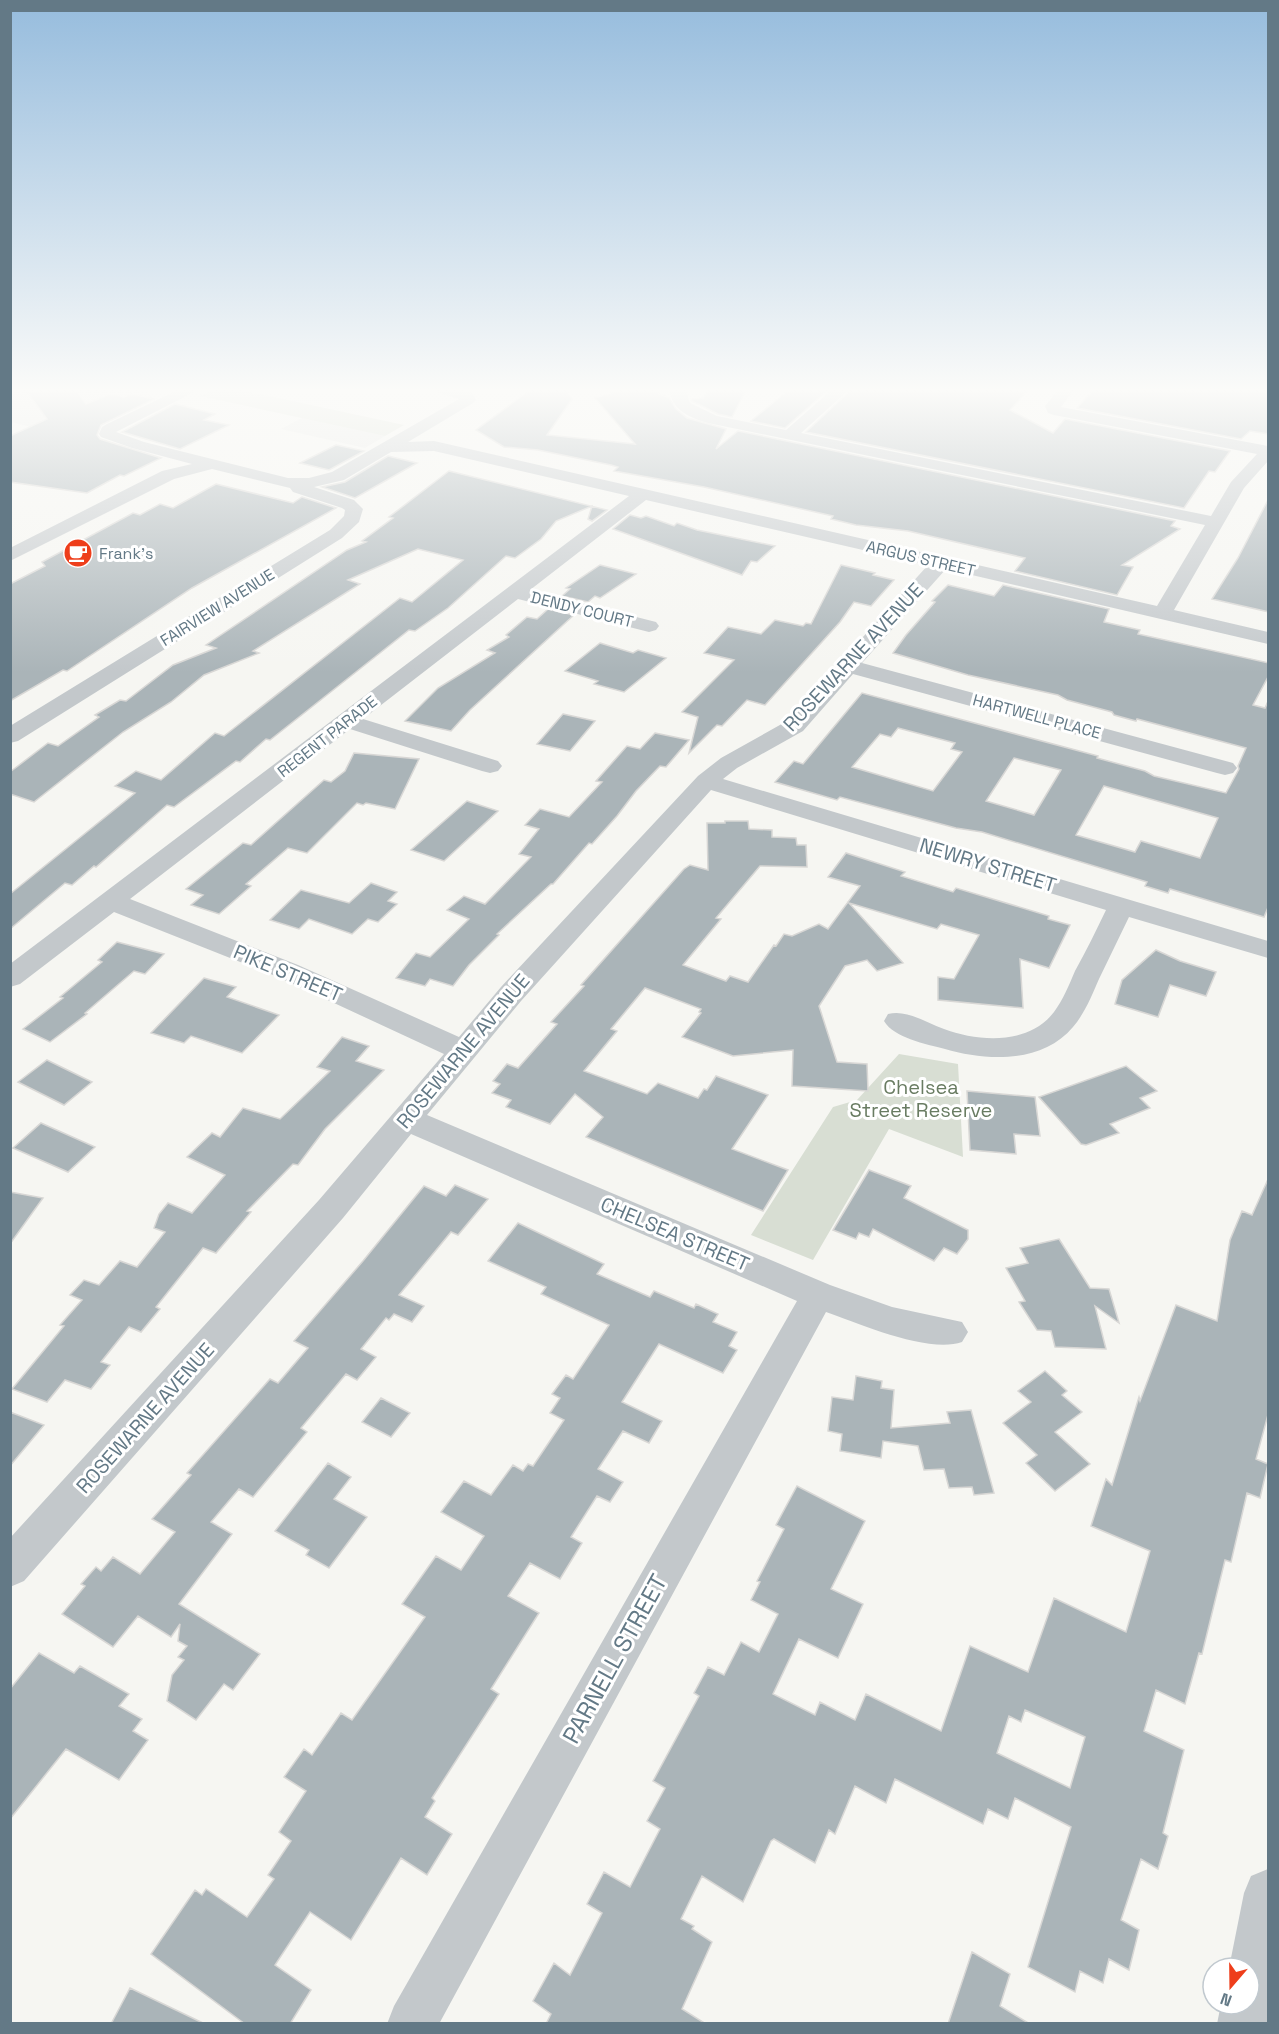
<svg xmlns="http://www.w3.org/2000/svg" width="1279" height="2034" font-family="'Space Grotesk',sans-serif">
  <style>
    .built { fill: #e7e8e6 }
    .green { fill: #d8ded3 }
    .building { fill: #aab4b8; stroke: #d8d7d5; stroke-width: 1.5; fill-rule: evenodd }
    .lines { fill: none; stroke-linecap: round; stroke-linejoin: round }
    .street { fill: #c3c8cb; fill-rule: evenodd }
    .labels { text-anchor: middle; stroke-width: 6; stroke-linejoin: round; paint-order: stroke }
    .far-poi-label { font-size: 16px; fill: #637986; stroke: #fff; text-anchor: start }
    .far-street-label { font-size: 16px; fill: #637986; stroke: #fff }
    .street-label { font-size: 20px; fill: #637986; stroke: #fff }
    .park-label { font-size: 20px; fill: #697c62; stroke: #fff }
    .near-street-label { font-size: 24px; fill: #637986; stroke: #fff }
  </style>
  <rect width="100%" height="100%" fill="#f6f6f2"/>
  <path class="built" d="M128 388 148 393 152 397 67 436 11 422 10 389Z
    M302 418 385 436 365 448 281 429Z"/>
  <path class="green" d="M216 388H232L404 425 385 436 200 396Z
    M899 1054 958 1064 963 1157 889 1129 813 1260 751 1235 833 1107 857 1100Z"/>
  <path class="building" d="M47 388H74L86 404 110 394 124 397 132 394 154 399 101 425 97 435 100 439 161 458 124 476 120 475 87 493 10 482V436L47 419 27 392Z
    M533 388H565L572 399 547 435 635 444 595 398 628 388H647L669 398 676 409 687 418 726 429 716 449 738 431 1175 521 1171 526 1180 529 1122 565 1133 567 1117 595 1015 571 1025 558 908 531 856 525 831 519 833 516 704 487 614 471 618 467 611 465 538 450 504 447 476 430Z
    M708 388H747L732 417 718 414 692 401 691 399 703 398Z
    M791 388H830L785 428 751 421Z
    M853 388H1030L1010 410 1053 433 1065 419 1230 451 1215 472 1209 471 1184 508 806 432Z
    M1095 388H1269V434L1250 431 1241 439 1077 408Z
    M175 404 215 414 204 420 229 425 180 449 122 432Z
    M336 445 364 451 329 470 300 463Z
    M388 456 417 463 355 498 322 487 345 482Z
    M449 471 607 510 592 521 588 519 592 506 556 521 541 539 515 558 506 556 448 608 415 631 409 630 270 740 266 739 240 762 236 761 174 807 167 805 96 867 94 866 72 885 65 883 10 929V894L135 793 115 786 136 771 161 780 215 733 224 736 400 598 412 602 463 560 418 549 348 580 360 584 253 651 259 653 204 675 171 702 123 732 34 802 10 794V772L48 743 58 746 99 717 95 715 120 700 126 701 173 665 216 648 206 645 347 550 366 542 362 541 393 518 389 517Z
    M216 484 293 503 302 497 336 508 192 588 67 671 63 670 10 701V584L45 566 42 562 133 513 140 515 160 504 173 508Z
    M1269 498V612L1212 599 1238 558Z
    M630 515 641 518 646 516 674 526 677 523 697 530 775 546 757 562 751 561 742 575 613 529Z
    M600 565 636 574 600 598 595 596 588 602 562 596 570 589 566 588Z
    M841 565 875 573 873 575 894 580 871 606 854 602 840 622 765 705 747 700 722 726 717 725 689 753 698 717 682 712 734 660 704 653 728 627 761 634 775 620 803 626 806 623 811 624Z
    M948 585 994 596 1003 585 1109 609 1104 622 1140 630 1138 634 1269 663V675L1253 705 1265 708 1269 699V905L1264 917 1170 889 1168 893 1145 886 1147 882 982 832 956 828 840 797 837 800 775 782 794 761 803 764 862 693 1098 756 1097 758 1145 771 1154 776 1226 793 1239 769 1238 766 1246 748 1137 719 1136 721 1114 715 1112 712 1067 700 1058 695 968 675 893 653 906 635 935 602 932 601ZM898 728 955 743 951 749 962 752 933 791 852 767 880 734 891 737ZM1014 758 1061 770 1034 815 986 801ZM1104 786 1218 818 1200 858 1141 841 1135 852 1076 835Z
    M548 609 574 615 470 710 451 731 405 721 438 688 495 653 487 650 509 637 506 635 527 617 537 619Z
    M600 643 633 653 638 650 666 658 624 692 594 684 598 681 565 671Z
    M563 714 595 721 570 751 537 744Z
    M655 733 689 740 666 767 660 766 636 791 617 816 592 844 589 843 553 884H551L497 934 499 935 469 965 453 986 430 979 425 986 396 978 416 953 430 957 469 919 447 910 464 896 485 904 531 857 519 854 539 829 525 825 540 809 569 817 602 782 596 781 627 746 640 749Z
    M354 753 419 759 395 809 366 803 363 805 357 803 307 853 288 848 246 884 251 886 219 914 191 905 203 895 186 889 243 843 251 845 324 780 331 782 345 771Z
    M467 801 498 811 444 861 411 850Z
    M725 821H748L749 829 772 830V837L796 838 797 845H806L807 867 760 866 716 918 721 919 683 965 726 981 730 976 748 982 774 945 776 946 784 934 792 936 819 924 828 929 860 886 828 877 846 853 905 872 901 876 953 892 956 888 986 897 1049 916 1048 919 1070 925 1049 968 1020 959 1023 1008 938 1000V977L954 979 979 935 941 924 937 929 849 903 903 963 877 971 867 960 845 966 819 1006 837 1062 867 1064 868 1091 792 1086 793 1050 733 1056 682 1037 701 1013 699 1012 701 1009 645 988 611 1029 617 1031 584 1071 647 1094 658 1083 698 1098 704 1089 707 1090 716 1076 768 1095 732 1149 788 1170 763 1211 586 1137 603 1117 575 1094 550 1124 506 1107 511 1100 492 1093 500 1084 493 1081 507 1064 518 1068 557 1024 551 1022 584 986 581 985 684 869 690 865 708 870 707 823H725Z
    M371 883 397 892 388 901 397 904 378 922 368 919 352 934 309 919 299 929 270 920 301 890 349 903Z
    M117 942 164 954 145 974 134 971 85 1013 87 1014 50 1042 23 1029 63 998 60 997 102 962 98 960Z
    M1156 950 1180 961 1216 972 1206 996 1170 985 1158 1017 1115 1004 1122 980Z
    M204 978 236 987 227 997 279 1015 242 1053 191 1036 184 1043 151 1033Z
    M342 1037 369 1046 356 1061 384 1070 325 1129 298 1165 293 1164 247 1211 251 1212 216 1253 203 1248 156 1307 160 1309 141 1332 129 1327 101 1362 110 1365 91 1389 65 1380 47 1402 12 1389 64 1326 60 1325 82 1300 70 1295 84 1280 99 1285 120 1261 137 1267 165 1232 154 1228 159 1214 168 1203 192 1213 225 1175 187 1157 212 1133 220 1137 243 1108 280 1119 330 1071 317 1067Z
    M47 1060 92 1082 64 1105 18 1082Z
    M1126 1066 1157 1091 1140 1098 1150 1108 1110 1124 1119 1133 1086 1145 1081 1144 1039 1097Z
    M967 1091 1035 1097 1040 1136 1014 1134 1016 1154 970 1150Z
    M41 1123 95 1147 68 1172 13 1148Z
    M869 1170 911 1186 904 1198 968 1230V1239L957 1254 944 1248 934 1261 873 1229 869 1237 859 1233 856 1239 833 1230Z
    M1269 1177V1411L1256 1459 1268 1464 1260 1498 1247 1493 1231 1562 1225 1560 1202 1654 1199 1653 1185 1704 1156 1690 1144 1731 1184 1750 1163 1833 1168 1836 1158 1869 1141 1859 1121 1920 1139 1930 1129 1970 1109 1959 1103 1983 1080 1971 1075 1992 1028 1967 1071 1827 1015 1798 1008 1819 988 1809 983 1824 895 1779 886 1803 855 1786 835 1834 829 1830 815 1863 774 1839 771 1841 743 1902 702 1876 681 1919 694 1926 692 1929 712 1942 682 2009 706 2024H546L551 2014 533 2001 554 1963 570 1975 602 1913 587 1904 604 1872 630 1887 660 1829 647 1821 665 1788 653 1781 699 1696 694 1693 708 1667 724 1675 741 1642 759 1652 778 1614 751 1600 760 1582 757 1581 784 1529 776 1525 797 1486 865 1521 831 1589 863 1604 838 1658 799 1639 773 1694 815 1715 820 1702 855 1720 866 1694 941 1731 970 1646 1028 1672 1054 1598 1126 1632 1150 1551 1091 1526 1106 1479 1112 1485 1139 1397 1140 1401 1176 1305 1217 1321 1230 1240 1242 1211 1252 1215ZM1025 1710 1085 1737 1070 1788 997 1753 1009 1716 1021 1722Z
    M455 1185 488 1199 458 1235 451 1232 399 1295 424 1306 412 1322 394 1314 389 1320 386 1318 361 1349 376 1357 357 1380 346 1374 301 1428 307 1432 253 1497 239 1489 211 1522 232 1534 179 1604 260 1654 233 1690 224 1684 196 1720 167 1701 172 1675 184 1660 178 1657 187 1646 178 1641 180 1624 171 1637 138 1616 113 1647 62 1614 85 1586 81 1584 96 1567 101 1571 113 1557 140 1574 175 1532 152 1519 191 1475 187 1473 270 1379 278 1383 308 1348 294 1341 363 1261 424 1186 446 1196Z
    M10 1192 43 1198 10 1244Z
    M518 1223 604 1264 597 1274 650 1297 654 1291 694 1308 696 1304 718 1314 713 1322 737 1332 729 1346 737 1350 723 1373 659 1344 622 1402 662 1421 649 1443 623 1431 598 1469 623 1482 610 1502 597 1496 571 1537 582 1543 560 1579 530 1563 508 1596 539 1613 491 1689 499 1694 432 1798 435 1801 425 1817 452 1834 427 1875 401 1858 351 1940 310 1912 275 1965 311 1990 290 2024H245L151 1954 195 1890 202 1895 206 1889 247 1917 274 1879 268 1875 291 1841 279 1832 306 1791 284 1777 304 1749 312 1755 341 1713 352 1720 425 1617 402 1604 436 1556 461 1570 484 1536 441 1512 464 1481 491 1495 513 1465 523 1471 528 1464 533 1466 564 1420 550 1413 560 1398 552 1394 566 1375 573 1379 609 1325 541 1294 546 1287 488 1261Z
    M1059 1239 1090 1288 1109 1289 1119 1323 1095 1306 1106 1349 1055 1347 1051 1331 1037 1330 1019 1302 1025 1301 1006 1268 1028 1263 1020 1248Z
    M1045 1371 1067 1391 1062 1395 1082 1412 1055 1432 1090 1464 1055 1491 1026 1463 1037 1455 1003 1423 1031 1402 1018 1391Z
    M856 1376 882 1381 881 1388 894 1390 891 1428 950 1423 947 1412 971 1410 994 1493 974 1495 972 1487 949 1488 944 1469 924 1470 918 1446 883 1441 881 1458 840 1451 842 1434 828 1431 832 1397 853 1400Z
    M381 1398 410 1413 391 1437 362 1422Z
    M10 1412 44 1425 10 1466Z
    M328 1463 351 1477 334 1499 367 1517 329 1568 306 1555 309 1550 275 1531Z
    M39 1653 74 1673 80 1666 129 1694 119 1706 142 1719 133 1731 148 1740 119 1780 66 1749 10 1819V1689Z
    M972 1952 1010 1974 1000 2006 1030 2024H948Z
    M130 1988 205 2024H111Z"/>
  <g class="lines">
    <path class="street" d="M182 388H202L116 432 144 442 288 478H309L332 472 459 399 434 391 432 388H457L472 393 476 400 473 403 408 442 434 441 1157 606 1205 525 708 423C690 418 671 410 669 388H685L690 403 717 416 786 430 834 388H851L801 433 1211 516 1231 482 1257 454 1054 415 1048 413 1045 406 1060 388H1075L1061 407 1268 446V461L1244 488 1174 610 1268 632V644L946 569 862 663 1233 763 1237 768 1233 773 1225 775 1217 773 853 674 803 731 737 768 723 779 1268 941V958L1129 917C1119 938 1109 958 1099 979 1092 995 1085 1013 1073 1027 1042 1064 986 1061 945 1049 926 1044 894 1038 884 1021L888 1014C907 1009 926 1023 944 1029 979 1042 1029 1045 1054 1012 1063 1000 1069 985 1075 971 1086 951 1096 931 1106 910L711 790 521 1001 427 1115 830 1285 892 1307 962 1322 968 1332 962 1342C929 1354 860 1324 826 1312L439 2024H387L394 2006 797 1301 411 1134 343 1218 24 1581 10 1587V1538L319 1200 444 1054 278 977 114 912 20 984 10 987V964L629 496 434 451 391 452 344 480 314 487 354 500 363 509 359 522 342 538 18 741 10 743V726L330 530 344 516 345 510 342 508 293 492 290 488 212 469 174 479 10 561V548L162 471 192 464 132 448 101 437 99 434 102 427 107 424ZM646 500 928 565 787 721 721 758 698 776 501 987 459 1037 298 965 130 899 350 729 482 771 490 773 498 771 502 766 498 761 363 719 518 599 649 632 656 630 659 626 656 622 530 590Z
      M1268 1869V2024H1217L1221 2004H1249V1968H1229L1244 1893 1251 1876Z"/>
  </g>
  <linearGradient id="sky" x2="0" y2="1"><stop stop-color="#96bcdd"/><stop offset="0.58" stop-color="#fbfbf9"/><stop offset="1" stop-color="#fbfbf9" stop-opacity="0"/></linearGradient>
  <rect width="1279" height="673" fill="url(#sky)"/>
  <defs>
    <g id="cafe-disc" transform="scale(1.5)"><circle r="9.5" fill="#ee3e1b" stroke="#fff"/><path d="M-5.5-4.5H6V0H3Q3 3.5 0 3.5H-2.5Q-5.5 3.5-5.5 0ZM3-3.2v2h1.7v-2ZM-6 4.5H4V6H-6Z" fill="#fff"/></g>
  </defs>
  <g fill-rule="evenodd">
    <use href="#cafe-disc" x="78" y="553"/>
  </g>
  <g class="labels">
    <g class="far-poi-label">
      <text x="99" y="559">Frank's</text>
    </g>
    <g class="far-street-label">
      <text transform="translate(921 558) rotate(13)" y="6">ARGUS STREET</text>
      <text transform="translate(217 607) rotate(-32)" y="6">FAIRVIEW AVENUE</text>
      <text transform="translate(582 609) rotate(14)" y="6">DENDY COURT</text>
      <text transform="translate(1037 716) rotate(15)" y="6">HARTWELL PLACE</text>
      <text transform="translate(327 736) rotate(-38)" y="6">REGENT PARADE</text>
    </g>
    <g class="street-label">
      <text transform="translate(853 657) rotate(-47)" y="7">ROSEWARNE AVENUE</text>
      <text transform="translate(988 865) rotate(17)" y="7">NEWRY STREET</text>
      <text transform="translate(288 973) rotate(23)" y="7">PIKE STREET</text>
      <text transform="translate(463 1051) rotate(-50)" y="7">ROSEWARNE AVENUE</text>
      <text transform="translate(675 1234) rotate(23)" y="7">CHELSEA STREET</text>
      <text transform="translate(145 1418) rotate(-48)" y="7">ROSEWARNE AVENUE</text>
    </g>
    <g class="park-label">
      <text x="921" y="1094">Chelsea<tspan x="921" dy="23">Street Reserve</tspan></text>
    </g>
    <g class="near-street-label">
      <text transform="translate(615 1659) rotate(-61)" y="8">PARNELL STREET</text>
    </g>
  </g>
  <rect width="1279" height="2034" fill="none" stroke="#637986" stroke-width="24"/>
  <g transform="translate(1231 1986) rotate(200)"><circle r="28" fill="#ffffff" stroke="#c1c9cf" stroke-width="1.5"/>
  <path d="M0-4.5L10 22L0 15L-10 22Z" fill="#ee3e1b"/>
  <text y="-9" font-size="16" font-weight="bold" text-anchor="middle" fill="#637986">N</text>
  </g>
</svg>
